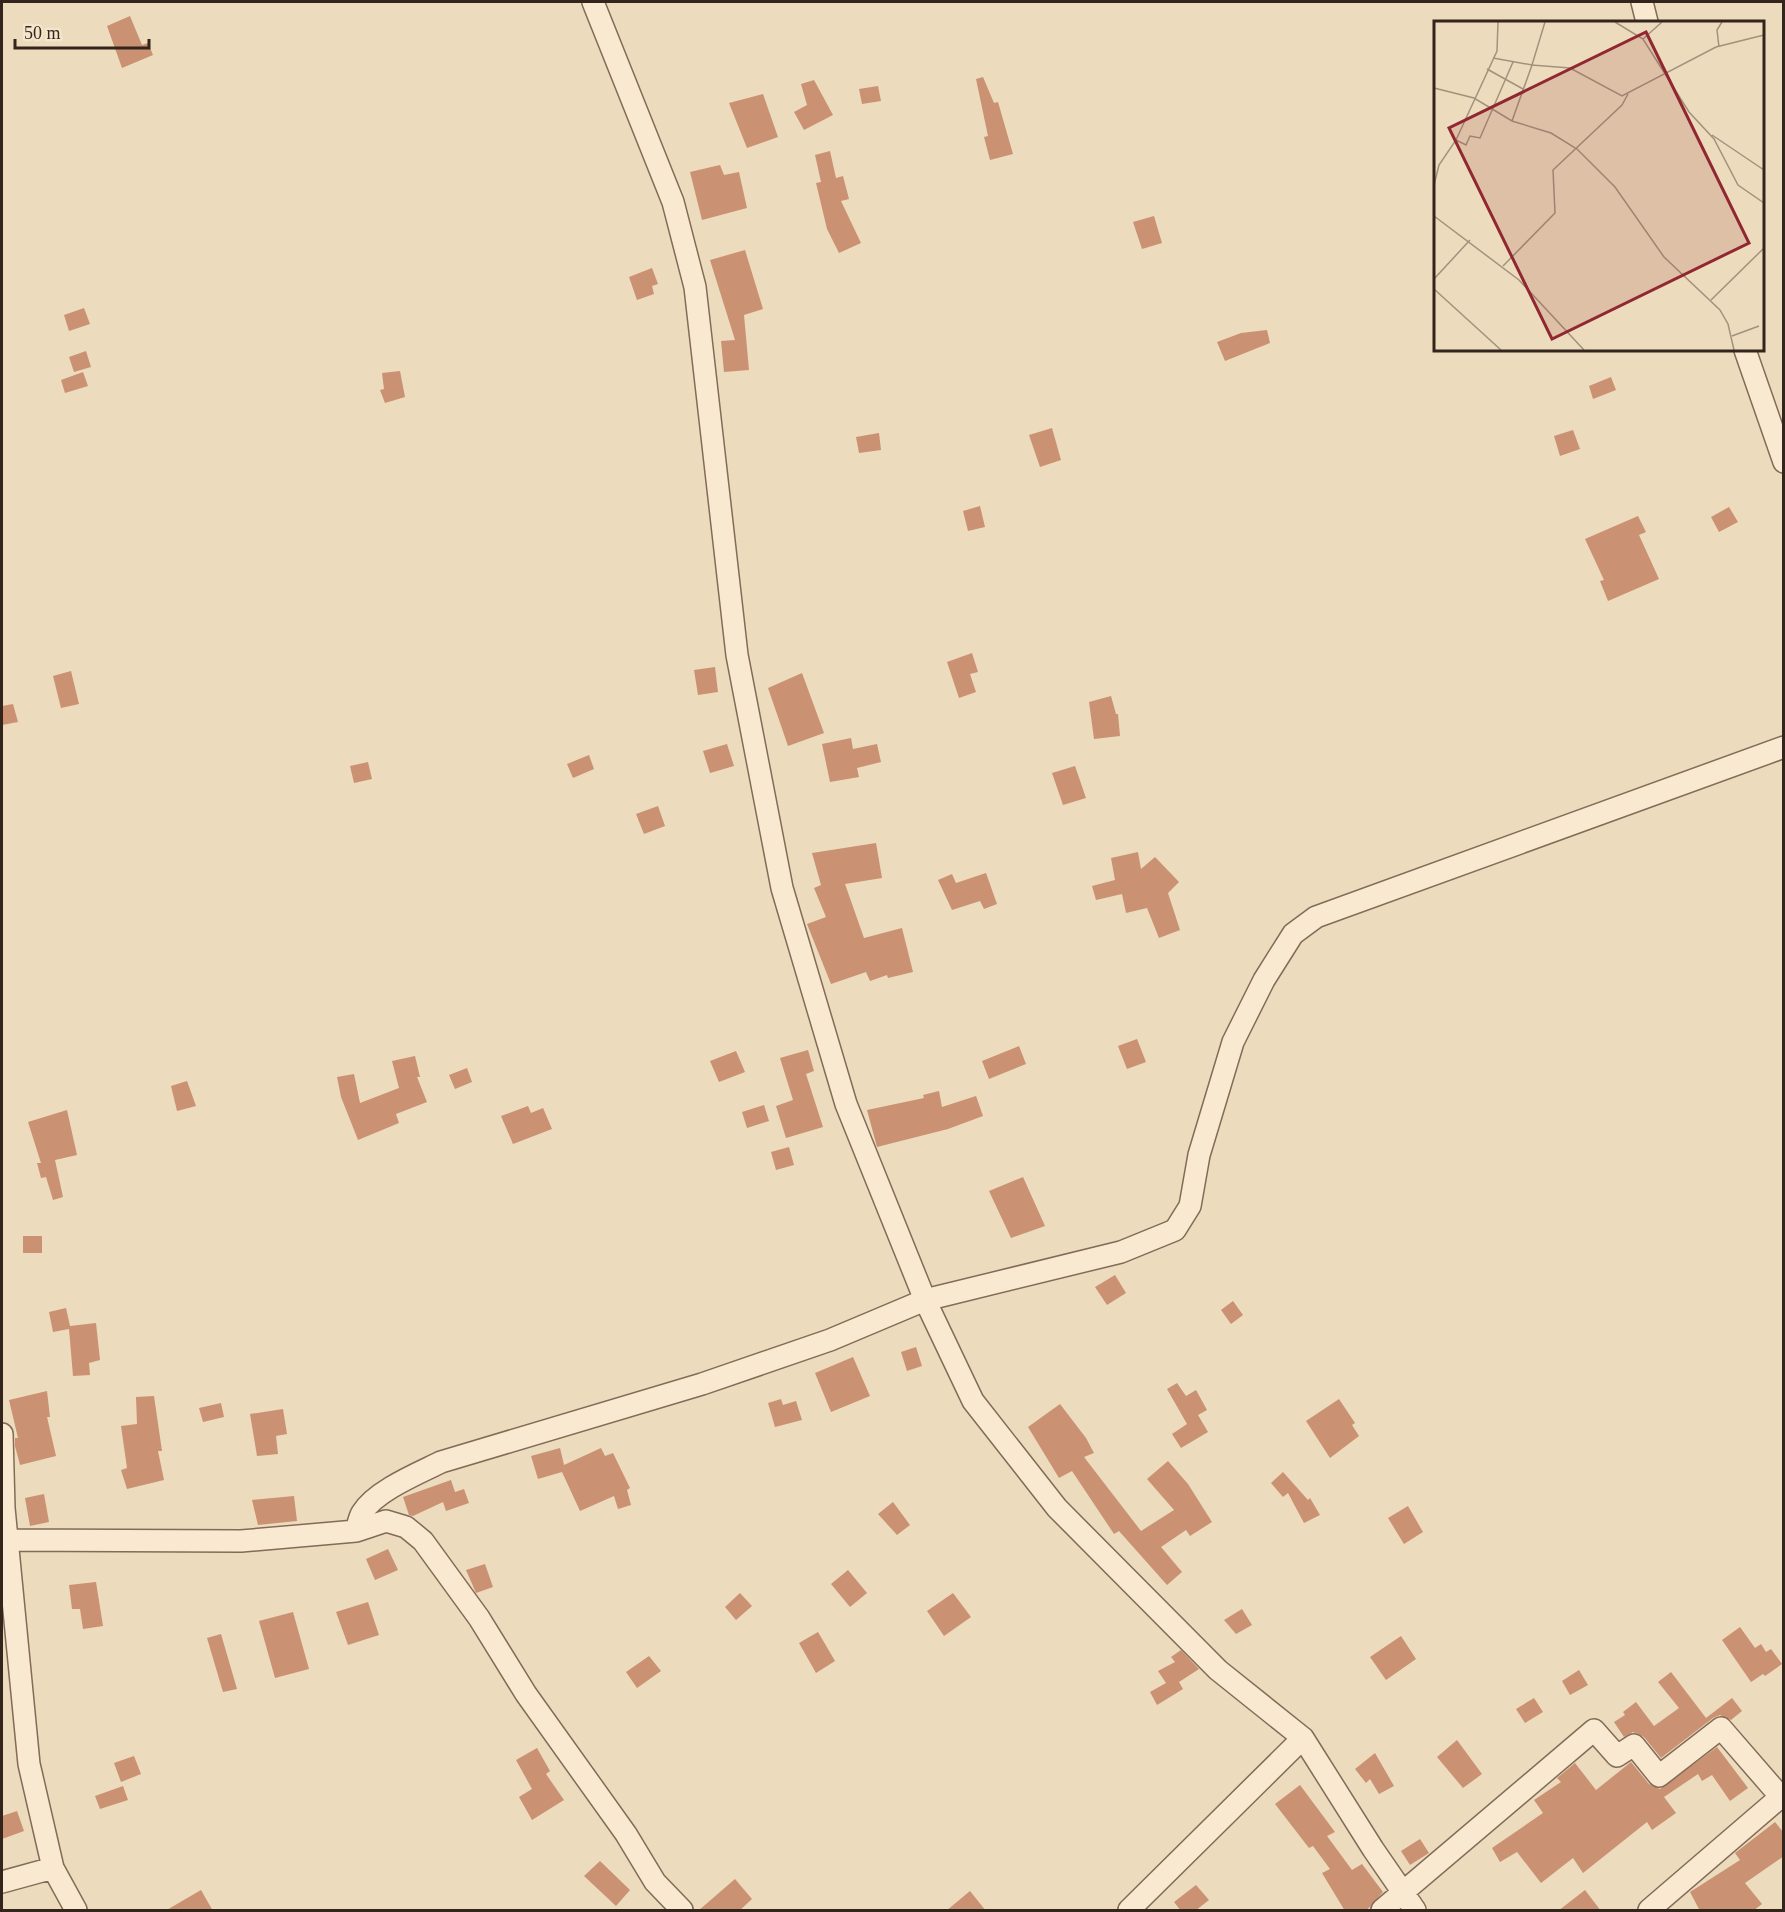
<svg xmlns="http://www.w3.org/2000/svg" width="1785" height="1912" font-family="'Times New Roman',serif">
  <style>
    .building { fill: #ca9173 }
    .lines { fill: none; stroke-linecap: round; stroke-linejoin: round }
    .street-casing { stroke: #836b57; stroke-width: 24 }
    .street { stroke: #f8e9d0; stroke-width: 21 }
    .inset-road { fill: none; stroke: #a2927c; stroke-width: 1.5 }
    .view { fill: #912831; fill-opacity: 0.15; stroke: #912831; stroke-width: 3 }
    .inset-edge { fill: none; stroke: #33251b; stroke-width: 3 }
  </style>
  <rect width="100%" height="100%" fill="#ecdbbd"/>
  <path class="building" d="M130 16 142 45 148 43 153 55 122 68 107 26Z
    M983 77 994 103 998 102 1013 154 990 160 984 137 988 136 976 79Z
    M814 80 833 115 804 130 794 112 807 105 801 84Z
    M878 86 881 101 862 104 859 89Z
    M763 94 778 137 747 148 729 103Z
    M830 151 836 178 843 176 849 199 841 201 861 243 839 253 827 229 816 183 821 182 815 155Z
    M720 165 724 175 739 172 747 208 702 220 690 172Z
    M1154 216 1162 243 1142 249 1133 222Z
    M745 250 763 309 744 315 749 370 724 372 721 341 735 340 710 260Z
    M652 268 658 284 652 286 654 294 637 300 629 277Z
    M84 308 90 324 69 331 64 315Z
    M1267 330 1270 343 1225 361 1217 342 1241 333Z
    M86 351 91 367 74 372 69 357Z
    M400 371 405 397 385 403 380 390 384 389 382 373Z
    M83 372 88 386 65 393 61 380Z
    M1611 377 1616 390 1593 399 1589 386Z
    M1052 428 1061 460 1040 467 1029 435Z
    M1573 430 1580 449 1560 456 1554 436Z
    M879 433 881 450 859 453 856 437Z
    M980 506 985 527 968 531 963 511Z
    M1729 507 1738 522 1719 532 1711 517Z
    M1638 516 1646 532 1639 535 1659 579 1608 601 1600 581 1604 580 1585 539Z
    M972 653 978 672 970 674 976 692 959 698 947 662Z
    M715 667 718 692 698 695 694 670Z
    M71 671 79 704 61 708 53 676Z
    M802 673 824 733 788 746 768 688Z
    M1111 696 1116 714H1118L1120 736 1094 739 1089 702Z
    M13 704 18 722 2 725V706Z
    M851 738 853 749 877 744 881 762 857 768 859 777 830 782 822 744Z
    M727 744 734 766 710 773 703 751Z
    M589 755 594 769 573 778 567 764Z
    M368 762 372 779 354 783 350 766Z
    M1075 766 1086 798 1063 805 1052 773Z
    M658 806 665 826 644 834 636 814Z
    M876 843 882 878 845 884 864 938 902 928 913 972 888 978 887 975 870 981 866 972 831 984 807 924 826 917 814 888 821 885 812 853Z
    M1138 852 1141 869 1155 857 1179 882 1168 893 1180 930 1159 938 1147 908 1126 913 1122 894 1096 900 1092 886 1115 880 1111 858Z
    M986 873 997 904 984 909 980 901 952 910 938 880 952 874 956 883Z
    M1137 1039 1146 1062 1127 1069 1118 1046Z
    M1019 1046 1026 1064 989 1079 982 1061Z
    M808 1050 814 1071 806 1074 823 1127 786 1138 776 1106 793 1100 780 1058Z
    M736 1051 745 1072 719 1082 710 1061Z
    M415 1056 420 1077H417L427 1102 396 1114 399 1123 358 1140 341 1097 337 1077 354 1074 360 1103 399 1088 392 1061Z
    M467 1068 472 1082 455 1089 449 1075Z
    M187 1081 196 1106 177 1111 171 1086Z
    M939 1091 942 1107 976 1096 983 1116 948 1129 877 1147 867 1110 924 1098 923 1095Z
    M764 1105 769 1121 747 1128 742 1112Z
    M528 1106 531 1113 543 1108 552 1129 513 1144 501 1116Z
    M67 1110 77 1155 55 1160 63 1197 53 1200 46 1177 41 1178 37 1163H41L28 1122Z
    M789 1147 794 1165 776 1170 771 1152Z
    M1023 1177 1045 1226 1011 1238 989 1191Z
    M23 1236H42V1253H23Z
    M1115 1275 1126 1293 1107 1305 1095 1287Z
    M1233 1301 1243 1315 1231 1324 1221 1310Z
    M66 1308 70 1326 96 1323 100 1360 89 1363 90 1375 73 1376 69 1329 53 1332 49 1312Z
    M916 1347 922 1366 907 1371 901 1352Z
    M853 1357 870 1396 831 1412 815 1373Z
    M1177 1383 1186 1396 1196 1390 1207 1410 1198 1415 1208 1432 1181 1448 1172 1434 1187 1424 1167 1389Z
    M47 1391 50 1417H47L56 1456 20 1465 15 1446V1438H18L9 1400Z
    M154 1396 162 1451H158L164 1480 127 1489 121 1470 127 1468 121 1426 137 1424 136 1397Z
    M781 1399 783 1405 796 1401 802 1420 775 1427 768 1403Z
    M1339 1399 1355 1423 1352 1425 1359 1436 1330 1458 1306 1421Z
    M221 1403 224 1417 203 1422 199 1408Z
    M1060 1404 1086 1438 1094 1453 1084 1457 1141 1531 1174 1510 1147 1479 1168 1461 1188 1484 1212 1522 1190 1536 1186 1530 1161 1547 1182 1572 1167 1585 1119 1531 1114 1534 1072 1471 1059 1478 1028 1427Z
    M283 1409 287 1434 276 1436 278 1454 257 1456 250 1414Z
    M560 1448 564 1465 601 1448 605 1456 613 1453 630 1488 627 1490 631 1505 618 1509 614 1496 580 1511 562 1472 538 1479 531 1456Z
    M1283 1472 1308 1500 1310 1498 1320 1515 1304 1523 1288 1493 1283 1497 1271 1483Z
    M451 1480 455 1492 464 1489 469 1503 446 1511 443 1502 413 1516 409 1515 403 1497Z
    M44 1494 49 1522 30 1526 25 1498Z
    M294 1496 297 1521 258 1525 252 1500Z
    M893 1502 910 1525 897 1535 878 1514Z
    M1408 1506 1423 1532 1404 1544 1388 1518Z
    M388 1549 398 1570 375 1580 366 1559Z
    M485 1564 493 1587 476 1593 466 1570Z
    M848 1570 867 1593 850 1607 831 1584Z
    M96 1582 103 1626 83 1629 80 1609H72L69 1585Z
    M740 1593 752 1606 736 1620 725 1607Z
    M953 1593 971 1617 944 1636 927 1611Z
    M368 1602 379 1635 348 1645 336 1612Z
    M1242 1609 1252 1625 1236 1634 1224 1620Z
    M293 1612 309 1669 275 1678 259 1621Z
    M1740 1627 1755 1648 1761 1644 1766 1652 1771 1649 1782 1664 1765 1676 1763 1674 1751 1682 1722 1640Z
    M818 1632 835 1661 816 1673 799 1643Z
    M221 1634 237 1689 223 1692 207 1638Z
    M1401 1636 1416 1659 1386 1680 1370 1657Z
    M1181 1650 1199 1669 1179 1682 1183 1689 1157 1705 1150 1692 1166 1683 1158 1671 1175 1662 1171 1657Z
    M649 1656 661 1671 637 1688 626 1672Z
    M1579 1670 1588 1685 1570 1695 1562 1681Z
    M1671 1672 1706 1718 1732 1698 1742 1711 1731 1720 1720 1715 1713 1718 1661 1758 1644 1737 1633 1732 1624 1737 1614 1722 1625 1715 1623 1712 1636 1702 1654 1726 1679 1708 1658 1682Z
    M1534 1698 1543 1712 1525 1723 1516 1709Z
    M1457 1740 1482 1774 1463 1788 1437 1757Z
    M1717 1747 1748 1788 1730 1801 1712 1775 1702 1781 1698 1774 1664 1797 1676 1813 1652 1830 1647 1822 1583 1873 1573 1858 1541 1883 1517 1852 1500 1862 1492 1848 1543 1813 1534 1800 1561 1782 1557 1778 1575 1763 1596 1790 1631 1762 1649 1784 1660 1789Z
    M537 1748 550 1771 546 1774 564 1800 532 1820 519 1797 532 1789 516 1760Z
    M1375 1753 1394 1786 1379 1794 1370 1779 1366 1783 1355 1769Z
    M134 1756 141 1774 121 1782 114 1763Z
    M1300 1785 1335 1832 1327 1836 1352 1870 1362 1864 1383 1892 1366 1911H1345L1322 1873 1330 1869 1313 1846 1309 1848 1275 1804Z
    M123 1786 128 1800 100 1809 95 1796Z
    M17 1811 24 1831 2 1839V1816Z
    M1775 1822 1784 1833V1856L1745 1883 1762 1904 1753 1911H1700L1690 1892 1740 1860 1735 1853Z
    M1420 1839 1429 1853 1410 1865 1401 1851Z
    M600 1861 630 1890 616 1906 584 1876Z
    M735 1879 752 1899 739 1911H698Z
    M1196 1885 1209 1900 1195 1911H1181L1174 1902Z
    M201 1890 213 1911H165Z
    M1585 1890 1601 1911H1558Z
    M970 1891 986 1911H946Z"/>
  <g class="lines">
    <g class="street-casing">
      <path id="street" d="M593 2 673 202 695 287 737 655 782 888 846 1104 925 1300 973 1401 1057 1508 1218 1670 1303 1738 1373 1849 1415 1910
        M1642 2 1647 22
        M1745 350 1784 462
        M2 1434 4 1508 29 1764 53 1868 76 1910
        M356 1531C358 1525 359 1518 362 1513 375 1491 419 1473 441 1462L702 1384 830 1340 925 1300 1121 1252 1175 1230 1190 1206 1199 1155 1233 1042 1264 980 1293 934 1316 917 1784 747
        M2 1540 241 1541 356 1531 386 1521 406 1527 423 1541 479 1618 526 1694 626 1834 655 1882 682 1910
        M2 1882 53 1868
        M1129 1910 1303 1738
        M1382 1910 1594 1730 1617 1756 1634 1745 1659 1776 1721 1728 1780 1796
        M1649 1910 1784 1794"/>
    </g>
    <use href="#street" class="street"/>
  </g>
  <g transform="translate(1434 21)">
    <rect width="330" height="330" fill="#ecdbbd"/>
    <path class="inset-road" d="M181 1 209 18 255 91 280 118 304 164 330 182M209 18 228 1M285 26 283 9 288 1M59 37 98 44 111 1M53 48 89 68M0 67 40 77 78 100 117 112 143 128 181 166 230 236 286 289 294 303 300 329M78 100 98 44 136 47 188 75 282 26 330 14M278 114 330 149M22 119 32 124 36 115 46 117 79 41M0 164 5 144 22 119 63 30 64 1M0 195 85 259 150 329M69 245 121 192 119 149 188 84 194 73M0 258 36 219M0 268 67 329M277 279 330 227M298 315 325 305"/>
    <path class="view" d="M212 11 315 222 118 318 15 107Z"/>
    <rect width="330" height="330" class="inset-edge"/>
  </g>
  <rect width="1785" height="1912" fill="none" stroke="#33251b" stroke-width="6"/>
  <path d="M15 39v9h134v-9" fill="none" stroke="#33251b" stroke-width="3"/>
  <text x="24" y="39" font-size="18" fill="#33251b" stroke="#f4e6cc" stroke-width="4.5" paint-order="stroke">50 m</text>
</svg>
